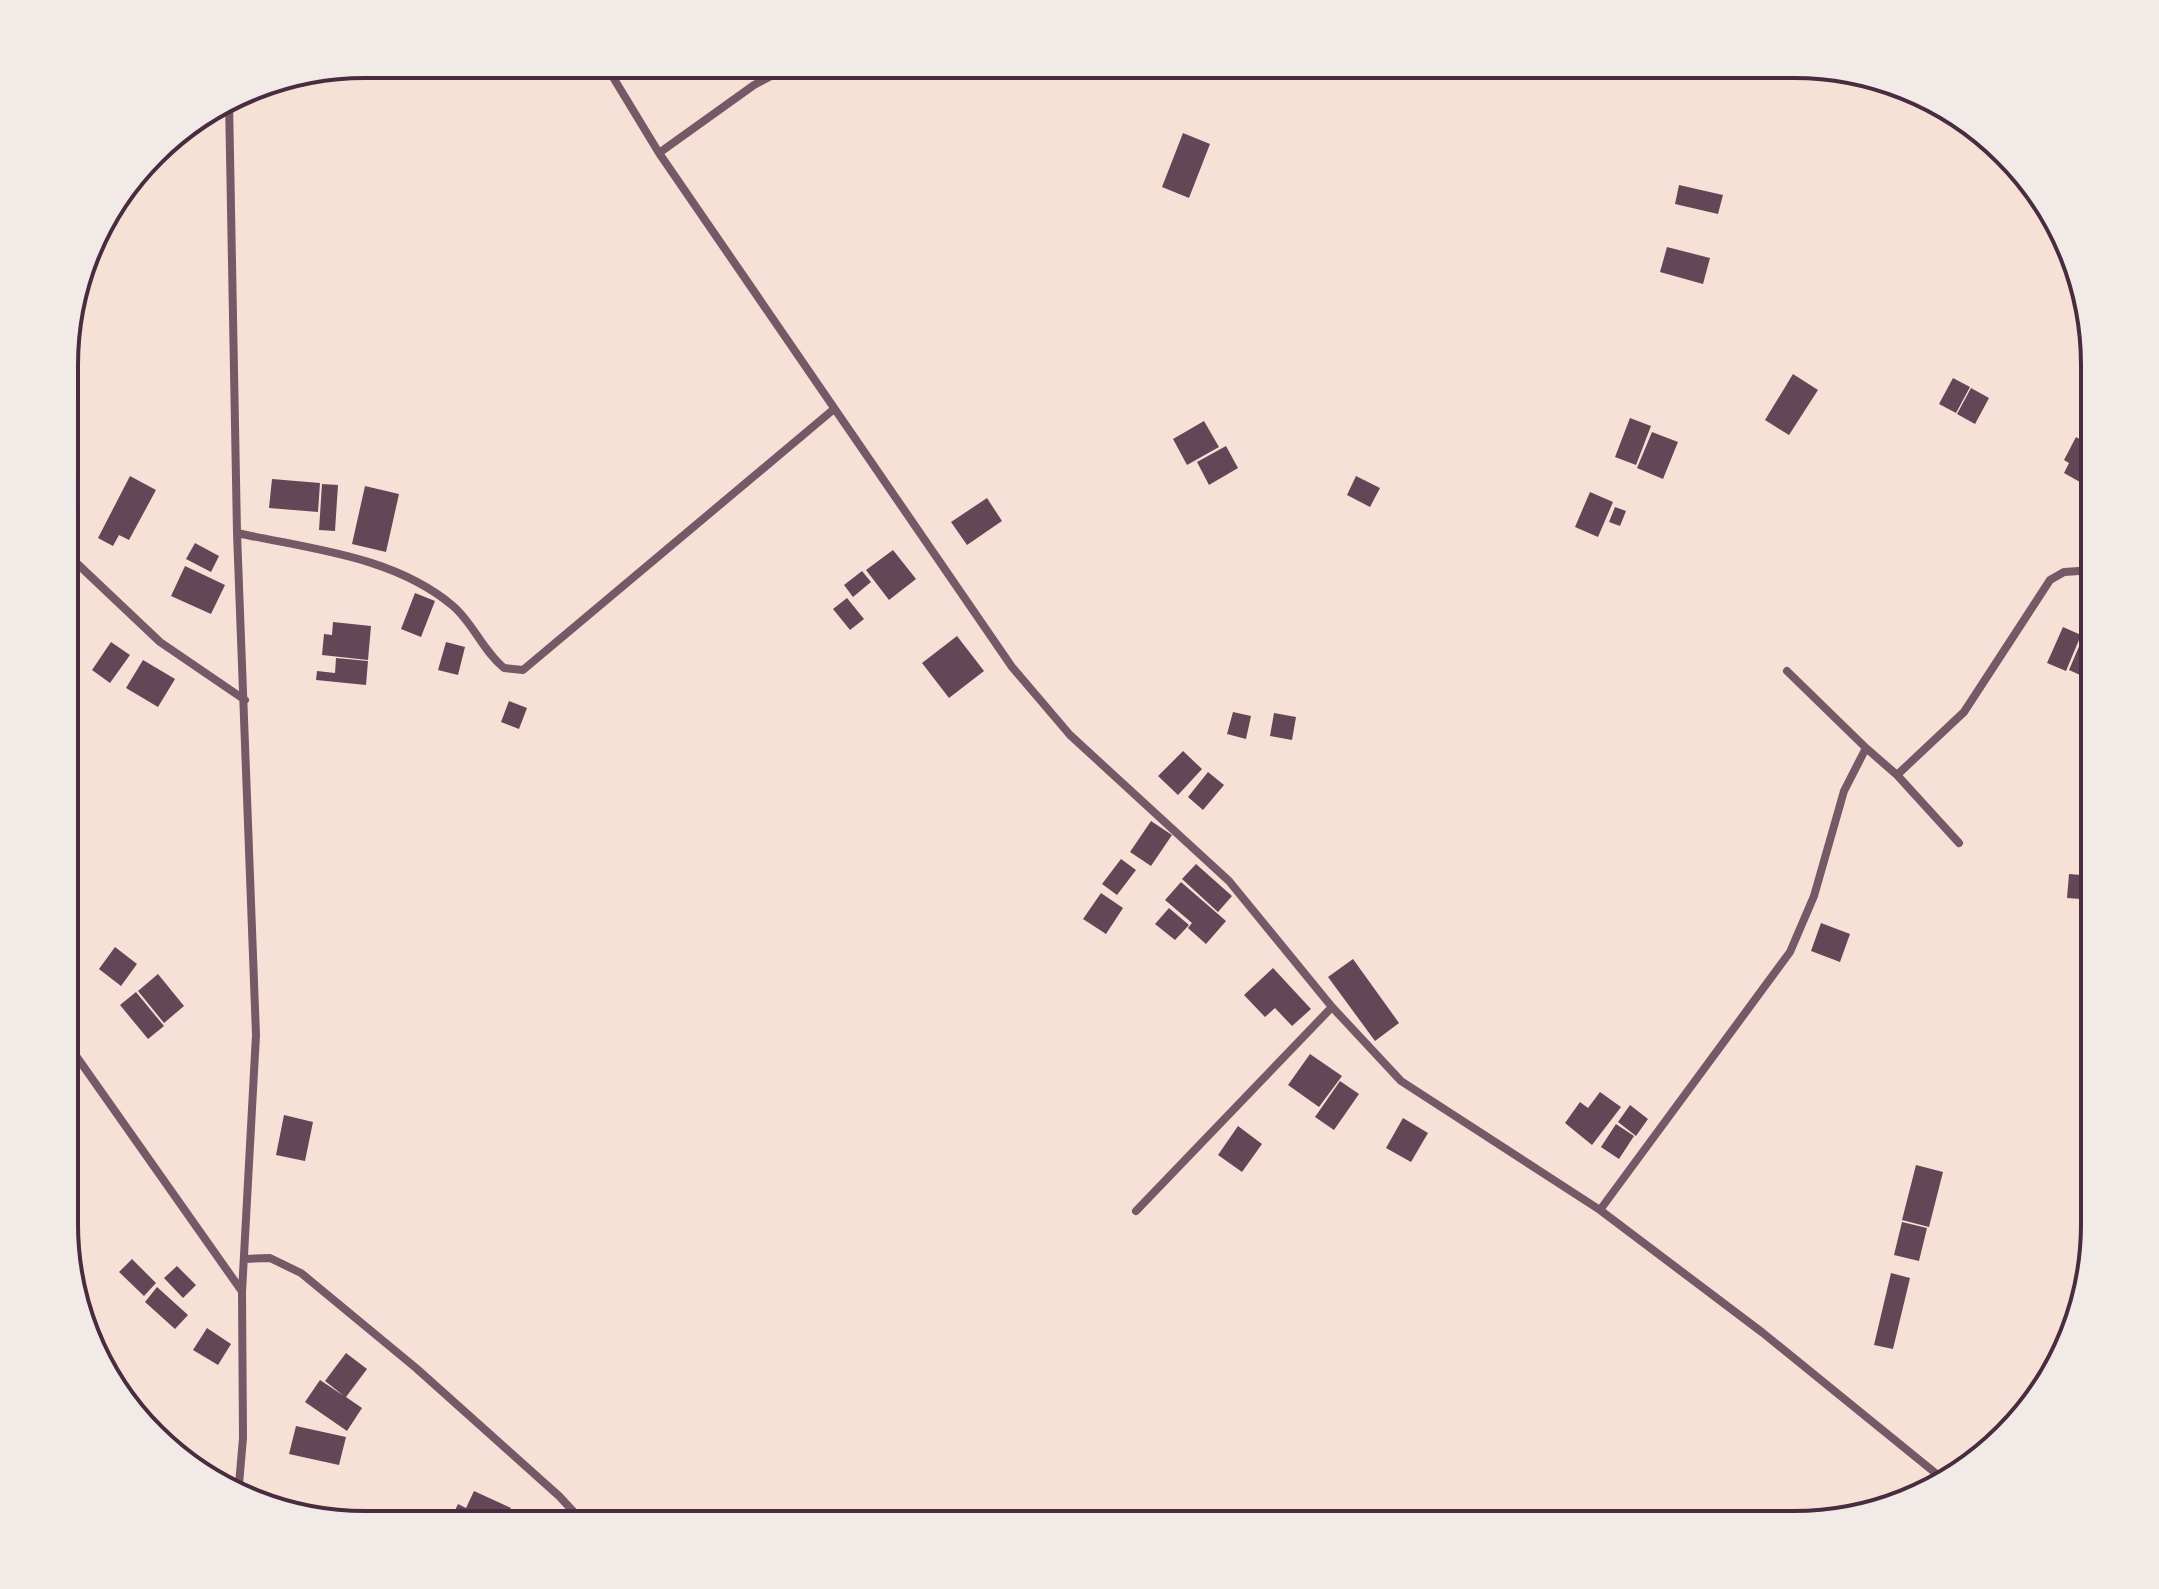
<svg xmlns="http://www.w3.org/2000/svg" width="2159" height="1589" font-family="'Exo 2',sans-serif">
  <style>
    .building { fill: #644757 }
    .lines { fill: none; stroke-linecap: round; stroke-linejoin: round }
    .minor { stroke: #755966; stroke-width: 8 }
    .rim { fill: none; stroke: #4a2c40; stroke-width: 4 }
  </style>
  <rect width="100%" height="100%" fill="#f7e1d7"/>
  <path class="building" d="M1183 133 1210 144 1189 198 1162 187Z
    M1679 185 1723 195 1718 214 1675 204Z
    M1667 247 1710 258 1703 284 1660 272Z
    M1793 374 1818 390 1789 435 1765 420Z
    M1953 378 1970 387 1956 413 1939 404Z
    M1971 388 1989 398 1975 424 1957 414Z
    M1630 418 1651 426 1636 465 1615 457Z
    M1204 421 1219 447 1187 465 1173 439Z
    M1652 432 1678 442 1663 479 1637 468Z
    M2076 437 2094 447V473L2087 486 2064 473 2069 463 2064 460Z
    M1226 446 1238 468 1209 485 1197 462Z
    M130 476 156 490 129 540 119 535 113 546 98 538Z
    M1356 476 1380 488 1370 507 1347 495Z
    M272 479 320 483 318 512 269 508Z
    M322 484 338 485 335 531 319 530Z
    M365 486 399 494 386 552 352 544Z
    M1590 492 1613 502 1598 537 1575 527Z
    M987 498 1002 521 967 545 951 522Z
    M1615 507 1626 511 1620 526 1609 522Z
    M195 543 219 556 211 572 186 559Z
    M893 550 916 579 889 600 866 570Z
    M185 566 225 585 211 614 171 596Z
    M862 571 871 582 853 597 844 585Z
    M415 593 435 601 421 637 401 629Z
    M847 598 864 619 850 630 833 609Z
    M333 622 371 626 368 660 322 655 324 634 332 635Z
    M2063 627 2081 635 2066 671 2047 663Z
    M957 636 984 671 949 698 922 663Z
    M2083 637 2094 642V666L2089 679 2069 670Z
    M111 642 130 655 110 683 92 670Z
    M446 642 465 647 458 675 438 670Z
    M336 658 368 661 366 685 316 680 317 671 335 673Z
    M143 660 175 679 158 707 126 688Z
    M509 701 527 708 519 729 501 722Z
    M1233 712 1251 716 1246 739 1227 734Z
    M1274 713 1296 717 1292 740 1270 736Z
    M1183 751 1202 769 1178 795 1158 776Z
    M1208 772 1224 785 1203 810 1188 797Z
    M1151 821 1172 835 1151 866 1130 852Z
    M1121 859 1136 870 1117 895 1102 884Z
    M1196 864 1232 896 1218 912 1182 879Z
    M2069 874 2094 876V900L2067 898Z
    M1181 882 1226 921 1206 944 1188 928 1192 923 1165 900Z
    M1101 893 1123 908 1106 934 1083 919Z
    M1169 908 1189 925 1175 940 1155 924Z
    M1821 923 1850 934 1840 962 1811 951Z
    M115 947 137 964 121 986 99 969Z
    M1353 959 1399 1023 1375 1041 1328 977Z
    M1273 968 1311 1009 1292 1026 1275 1008 1265 1017 1244 995Z
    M158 974 184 1006 164 1023 138 991Z
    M136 992 164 1026 148 1039 120 1005Z
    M1310 1054 1342 1076 1319 1107 1288 1085Z
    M1340 1081 1359 1094 1334 1130 1315 1117Z
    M1600 1092 1621 1107 1592 1145 1565 1123 1580 1102 1588 1108Z
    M1630 1105 1648 1119 1636 1136 1618 1122Z
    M284 1115 313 1122 305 1161 276 1155Z
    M1403 1118 1428 1133 1411 1162 1386 1148Z
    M1616 1124 1634 1136 1619 1159 1601 1147Z
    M1238 1126 1262 1144 1242 1172 1218 1155Z
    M1916 1165 1943 1172 1929 1227 1902 1220Z
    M1902 1222 1927 1228 1919 1261 1894 1255Z
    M132 1259 156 1283 144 1296 119 1272Z
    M177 1266 196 1285 183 1298 164 1278Z
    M1891 1273 1910 1278 1893 1349 1874 1345Z
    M157 1287 188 1315 175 1329 145 1302Z
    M207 1328 231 1344 218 1365 193 1350Z
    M346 1353 367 1369 346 1397 362 1408 347 1431 305 1402 320 1380 344 1396 325 1381Z
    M296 1426 346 1437 339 1465 289 1454Z
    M474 1491 511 1508 503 1524 449 1523 458 1504 466 1508Z"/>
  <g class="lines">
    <path class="minor" d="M605 64 659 153 1012 667 1070 735 1229 881 1332 1007 1401 1081 1600 1210 1763 1333 1944 1480
      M229 100 237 533 256 1035 242 1292 243 1438 238 1496
      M659 153 754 85 794 64
      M237 533C310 549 394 556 453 606 473 623 483 651 504 668L523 670 834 409
      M67 554 160 642 245 700
      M1787 671 1866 748
      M1897 775 1959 843
      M67 1043 241 1290
      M1600 1210 1790 952 1814 896 1844 791 1866 748 1897 775 1964 712 2050 580 2064 572 2094 570
      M1136 1211 1332 1007
      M244 1259 270 1258 301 1273 416 1368 559 1496 585 1524"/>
  </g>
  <path d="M0 0H2159V1589H0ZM365 78H1794A287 287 0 0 1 2081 365V1224A287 287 0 0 1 1794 1511H365A287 287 0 0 1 78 1224V365A287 287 0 0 1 365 78Z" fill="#f1eae7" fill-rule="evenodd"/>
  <path class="rim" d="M365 78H1794A287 287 0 0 1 2081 365V1224A287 287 0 0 1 1794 1511H365A287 287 0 0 1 78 1224V365A287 287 0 0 1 365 78Z"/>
</svg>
